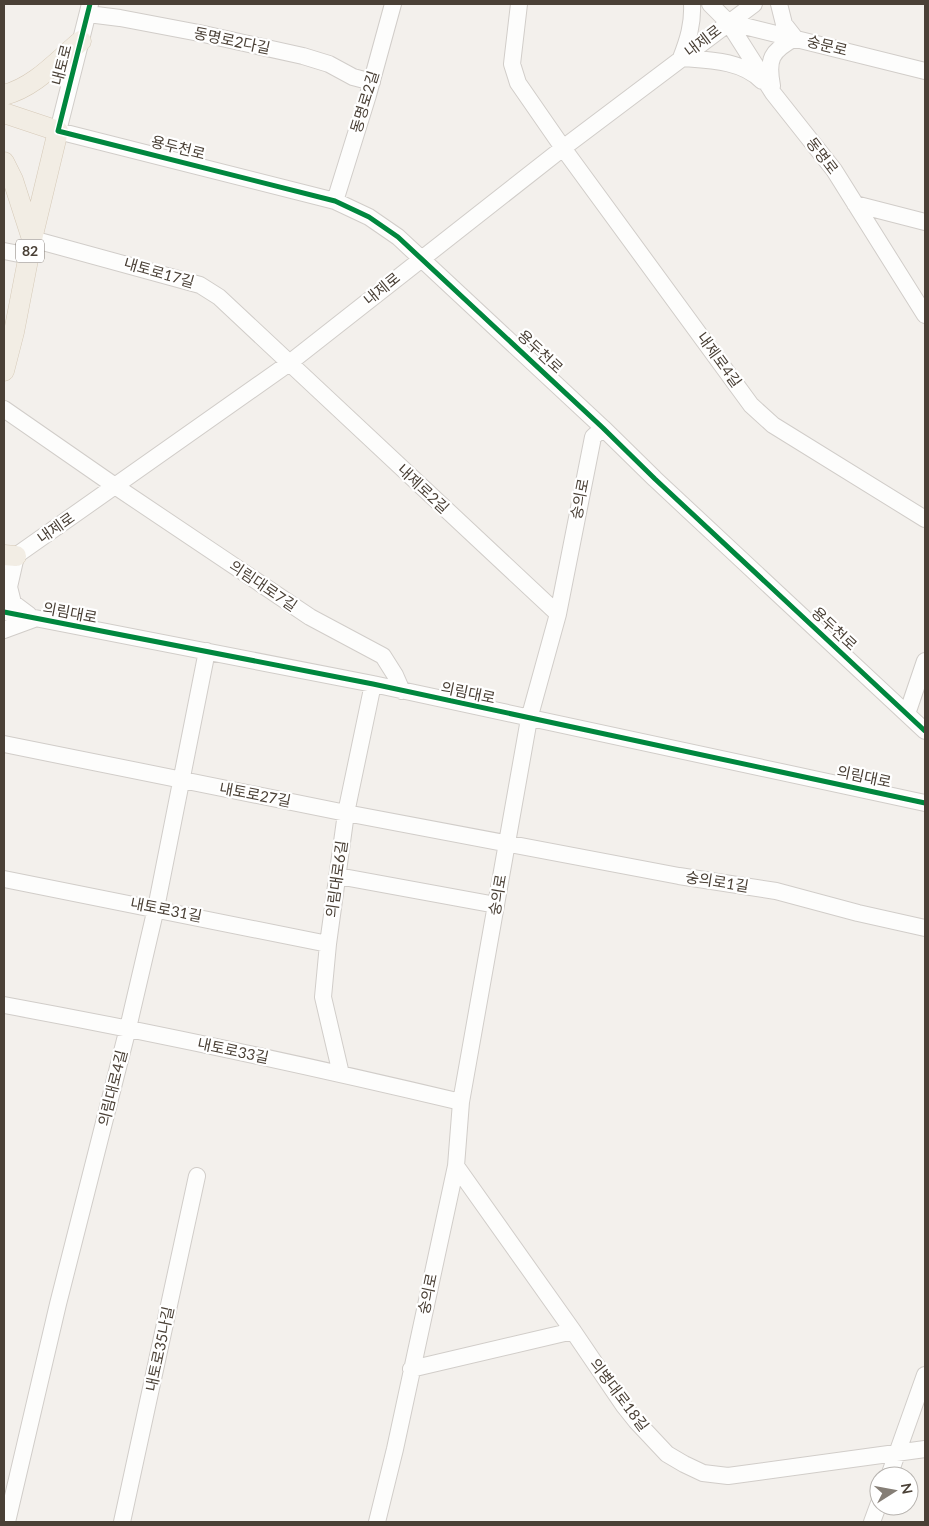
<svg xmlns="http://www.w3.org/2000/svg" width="929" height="1526" font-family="Lato,'Noto Sans KR',sans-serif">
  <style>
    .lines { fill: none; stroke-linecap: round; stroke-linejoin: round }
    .minor-casing { stroke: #d1cdc9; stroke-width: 18 }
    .major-casing { stroke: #d6cab8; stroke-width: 21 }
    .minor { stroke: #fdfdfc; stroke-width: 16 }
    .major { stroke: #f2ede4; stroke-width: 20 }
    .cycleway-casing { stroke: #fff; stroke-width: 8 }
    .cycleway { stroke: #00873e; stroke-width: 5 }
    .labels { text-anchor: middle; stroke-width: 4.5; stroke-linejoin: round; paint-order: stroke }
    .shield { fill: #fff; stroke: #807972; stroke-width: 1 }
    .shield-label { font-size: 14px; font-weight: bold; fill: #4a4036 }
    .street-label { font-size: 15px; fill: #4a4036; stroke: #fff }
  </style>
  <rect width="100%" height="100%" fill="#f3f0ec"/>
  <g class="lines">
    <g class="minor-casing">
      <path id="minor" d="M90 4 58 131 335 201 369 217 398 237 603 428 655 479 925 731
        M519 4 512 64 518 83 563 148 751 405 773 425 925 519
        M692 4C693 24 688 40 681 58 707 60 742 60 762 81
        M710 4 728 22 773 93 834 170 925 315
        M88 14 120 18 199 33 303 56 329 64 353 77 372 82
        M728 22 925 71
        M772 86C767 59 771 51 795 38L784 24 779 4
        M335 201 368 95 393 4
        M855 204 925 222
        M32 239 200 285 219 297 558 614
        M4 251 29 256
        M4 409 115 486 310 617 383 656 395 675 402 691
        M16 556 9 587 13 603 29 615
        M7 562 288 364 563 148 754 4
        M4 612 373 684 925 803
        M4 630 34 619
        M907 714 925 661
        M4 744 346 813 679 876 776 891 858 913 925 928
        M338 876 496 905
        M4 879 328 944
        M4 1005C157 1033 309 1066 461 1102
        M341 1074 323 997 328 944 346 813 373 684
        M456 1166 573 1331 624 1406 636 1421 667 1454 684 1464 703 1473 728 1476 925 1449
        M411 1369 573 1331
        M889 1476 925 1375
        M7 1522 58 1304 128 1028 156 908 207 651
        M122 1522 197 1176
        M377 1522 395 1449 456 1166 461 1102 529 719 558 614 593 437 603 428
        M872 1522 879 1503"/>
    </g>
    <g class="major-casing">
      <path id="major" d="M4 95C35 87 57 61 81 41
        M4 113 58 131 32 239 14 332 4 371
        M4 162 13 180 32 239
        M4 555 16 556"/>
    </g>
    <use href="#minor" class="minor"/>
    <use href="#major" class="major"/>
    <g class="cycleway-casing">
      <path id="cycleway" d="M90 4 58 131 335 201 369 217 398 237 603 428 655 479 925 731
        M4 612 373 684 925 803"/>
    </g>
    <use href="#cycleway" class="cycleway"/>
  </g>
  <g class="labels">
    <rect class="shield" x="16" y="239.5" width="28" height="23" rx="4"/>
    <g class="shield-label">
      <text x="30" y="256">82</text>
    </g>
    <g class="street-label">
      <text transform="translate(232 41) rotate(12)" y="5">동명로2다길</text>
      <text transform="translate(703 41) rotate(-37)" y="5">내제로</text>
      <text transform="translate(827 46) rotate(14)" y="5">숭문로</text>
      <text transform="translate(62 65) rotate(-76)" y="5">내토로</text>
      <text transform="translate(365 102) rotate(-73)" y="5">동명로2길</text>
      <text transform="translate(178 148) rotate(14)" y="5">용두천로</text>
      <text transform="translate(822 156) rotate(53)" y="5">동명로</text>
      <text transform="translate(159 273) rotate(16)" y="5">내토로17길</text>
      <text transform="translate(382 289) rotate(-39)" y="5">내제로</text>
      <text transform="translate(540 352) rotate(43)" y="5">용두천로</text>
      <text transform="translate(719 360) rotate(54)" y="5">내제로4길</text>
      <text transform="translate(423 489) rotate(43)" y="5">내제로2길</text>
      <text transform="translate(580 499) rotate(-79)" y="5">숭의로</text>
      <text transform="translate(56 528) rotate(-35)" y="5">내제로</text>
      <text transform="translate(263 586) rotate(34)" y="5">의림대로7길</text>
      <text transform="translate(70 613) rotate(11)" y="5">의림대로</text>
      <text transform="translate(834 629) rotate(43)" y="5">용두천로</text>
      <text transform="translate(468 693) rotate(12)" y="5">의림대로</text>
      <text transform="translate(864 777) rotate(12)" y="5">의림대로</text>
      <text transform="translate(255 795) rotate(11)" y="5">내토로27길</text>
      <text transform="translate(337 879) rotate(-82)" y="5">의림대로6길</text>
      <text transform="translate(717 882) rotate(9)" y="5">숭의로1길</text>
      <text transform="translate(498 895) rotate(-80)" y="5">숭의로</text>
      <text transform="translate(166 910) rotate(11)" y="5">내토로31길</text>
      <text transform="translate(233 1051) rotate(12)" y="5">내토로33길</text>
      <text transform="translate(113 1088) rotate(-76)" y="5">의림대로4길</text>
      <text transform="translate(428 1294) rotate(-78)" y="5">숭의로</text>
      <text transform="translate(160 1349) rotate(-78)" y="5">내토로35나길</text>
      <text transform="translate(619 1395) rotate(53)" y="5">의병대로18길</text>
    </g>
  </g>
  <rect width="929" height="1526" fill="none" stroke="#4a4036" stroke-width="10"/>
  <g transform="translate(894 1491) rotate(79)"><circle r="24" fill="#ffffff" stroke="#b7b3af"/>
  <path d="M0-4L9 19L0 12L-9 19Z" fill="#857e76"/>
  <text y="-8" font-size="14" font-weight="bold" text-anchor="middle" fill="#4a4036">N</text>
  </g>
</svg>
